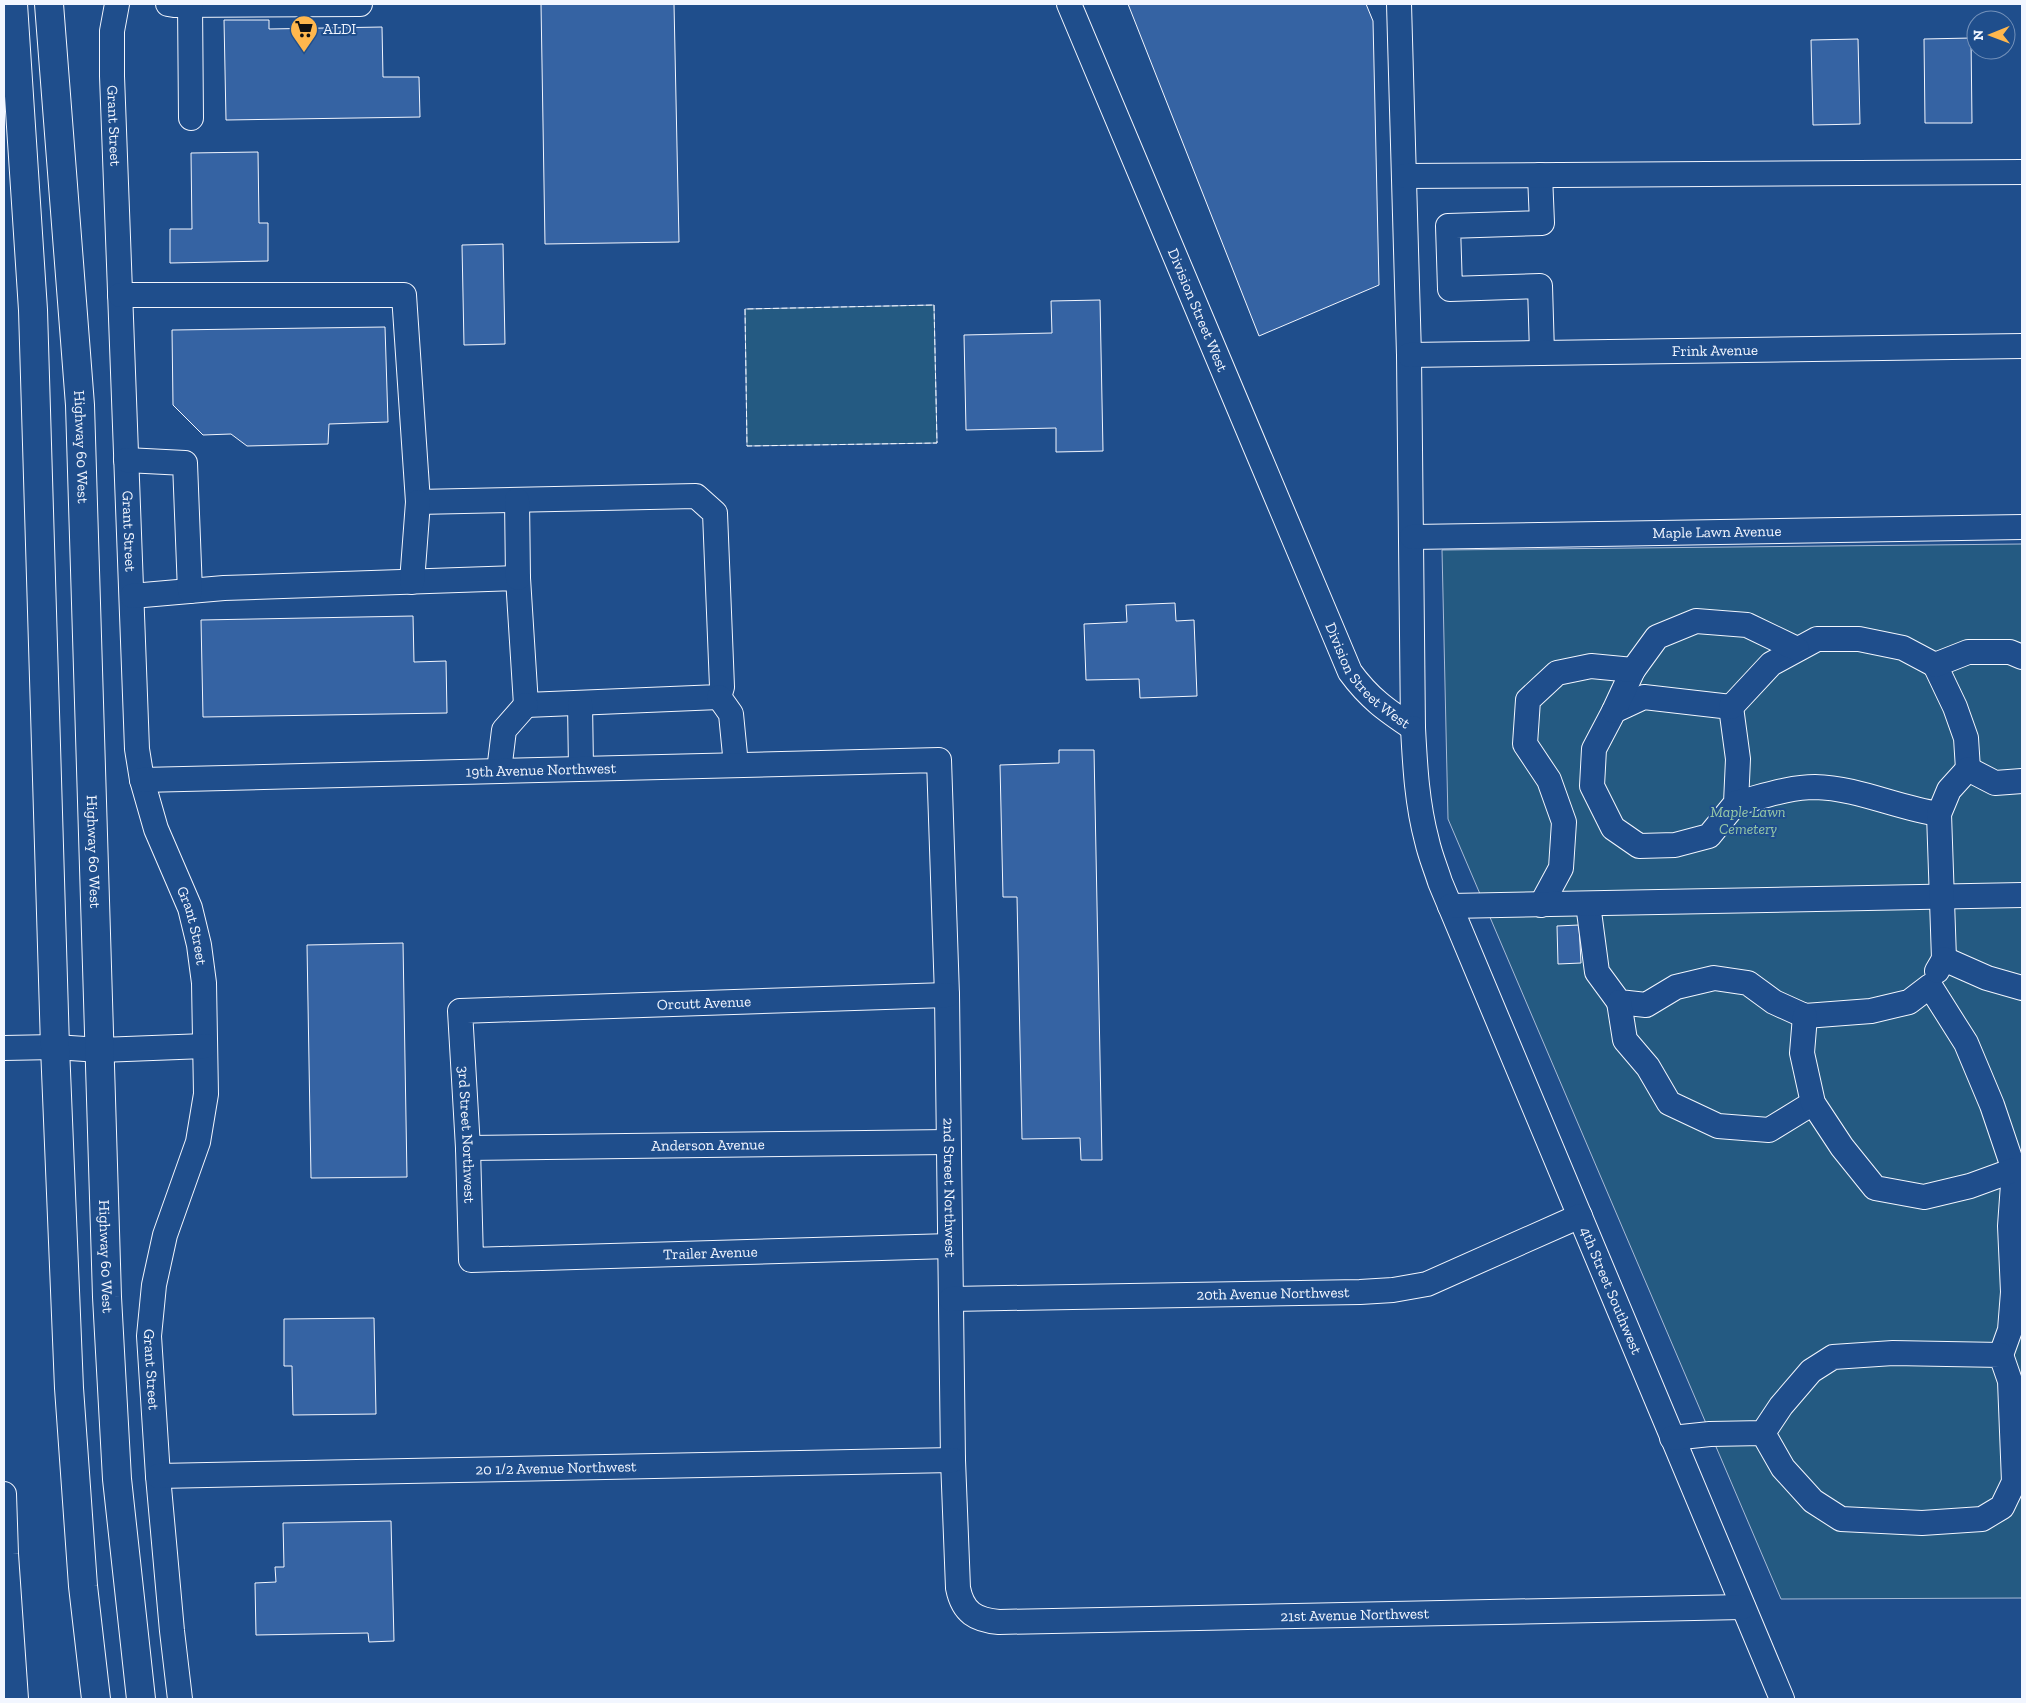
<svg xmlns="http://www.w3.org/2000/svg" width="2026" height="1703" font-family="'Zilla Slab',serif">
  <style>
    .green { fill: #245a82; stroke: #a8bbd7 }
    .building { fill: #3563a3; stroke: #f2f6ff }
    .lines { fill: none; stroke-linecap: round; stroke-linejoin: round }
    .minor-casing { stroke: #f2f6ff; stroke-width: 26 }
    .major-casing { stroke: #f2f6ff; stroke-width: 30 }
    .minor { stroke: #1f4e8c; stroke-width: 24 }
    .major { stroke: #1f4e8c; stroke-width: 28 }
    .fence { stroke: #f2f6ff; stroke-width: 1; stroke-dasharray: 6 2.5; stroke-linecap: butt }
    .labels { text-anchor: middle; stroke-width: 4; stroke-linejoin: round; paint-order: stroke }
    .poi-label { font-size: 15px; fill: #f2f6ff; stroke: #1f4e8c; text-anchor: start }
    .street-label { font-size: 15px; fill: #f2f6ff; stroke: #1f4e8c }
    .park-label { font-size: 15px; font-style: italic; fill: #97c8a6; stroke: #1f4e8c }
  </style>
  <rect width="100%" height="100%" fill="#1f4e8c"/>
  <path class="green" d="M934 305 937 443 747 446 745 309Z
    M2022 544V1598L1781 1599 1448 819 1442 550Z"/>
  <path class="building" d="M541 4H674L679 242 545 244Z
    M1128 4H1366L1373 21 1379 285 1259 336Z
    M224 20H269V29L382 27 383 77H419L420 117 226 120Z
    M1971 38 1972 123H1925L1924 39Z
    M1858 39 1860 124 1813 125 1811 40Z
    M258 152 259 223H268V261L170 263V229H192L191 153Z
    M503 244 505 344 464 345 462 245Z
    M1100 300 1103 451 1056 452V428L966 430 964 335 1052 333 1051 301Z
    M385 327 388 422 329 424 328 444 247 446 231 434 203 435 173 405 172 330Z
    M1175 603 1176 621 1194 620 1197 696 1140 698 1139 679 1086 680 1084 624 1127 622 1126 605Z
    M413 616 414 662 446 661 447 713 203 717 201 620Z
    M1059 750H1094L1102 1160H1081L1080 1138 1022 1139 1017 897H1003L1000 765 1059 763Z
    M1579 925 1581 963 1558 964 1557 926Z
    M403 943 407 1177 311 1178 307 945Z
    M374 1318 376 1414 293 1415 292 1366H284V1319Z
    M391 1521 394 1641 369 1642 368 1633 256 1635 255 1583 276 1582 275 1567H284L283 1523Z"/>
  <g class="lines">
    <g class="minor-casing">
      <g id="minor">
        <path id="s1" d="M117 4 112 31V76L137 749 142 780 156 829 190 908 199 945 204 983 206 1094 198 1142 165 1235 154 1285 149 1336 158 1476 172 1631 180 1699"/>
        <path d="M168 4 174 5 360 4"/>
        <path d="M190 4 191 118"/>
        <path id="s2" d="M1069 4 1350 672C1369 698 1386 710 1413 728L1409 355 1399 4"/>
        <path d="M1540 175 1542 223 1448 226 1450 289 1540 286 1542 353"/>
        <path d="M1404 176 2022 172"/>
        <path d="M120 295H404L418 502 696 496 715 513 722 687 719 697 526 705 518 578 224 588 132 596"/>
        <path id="s3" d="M1409 355 2022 346"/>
        <path d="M126 460 185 463 190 591"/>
        <path d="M517 500 518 578"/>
        <path id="s4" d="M1412 537 2022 527"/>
        <path d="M412 582 418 502"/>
        <path d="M1935 665 1955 707 1966 738 1968 769"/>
        <path d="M719 697 731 714 736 765"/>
        <path d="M1644 697 1731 707 1738 759 1736 803 1709 836 1675 845 1639 846 1613 828 1592 786 1594 749 1614 711Z"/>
        <path d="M580 703 581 768"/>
        <path d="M1731 707 1771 664 1817 639H1859L1903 648 1935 665 1968 652H2010L2022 657"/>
        <path d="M1614 711 1633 670 1657 637 1696 621 1747 625 1797 649"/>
        <path id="s5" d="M1413 728C1415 766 1417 804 1427 841 1430 855 1436 869 1440 882L1782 1699"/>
        <path d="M499 771 504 730 526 705"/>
        <path id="s6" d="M142 780 939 760 947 995 953 1460 958 1588C963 1613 976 1620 999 1622L1743 1607"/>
        <path d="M1736 803C1761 797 1789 787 1815 787 1858 788 1897 808 1939 814"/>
        <path d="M1588 904 1597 972 1619 1002 1646 1005 1676 987 1714 978 1748 983 1774 1002 1805 1016 1871 1011 1909 1002 1930 986 1966 1043 1992 1105 2014 1170 2010 1226 2013 1292 2010 1330 2001 1355"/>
        <path d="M1541 905 1561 868 1564 822 1549 780 1525 744 1528 700 1557 673 1591 666 1633 670"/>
        <path d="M1450 906 2022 895"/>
        <path d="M1944 959 1939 814 1949 790 1968 769 1995 783 2022 781"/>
        <path d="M1937 971 1944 959 1987 978 2022 988"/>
        <path id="s7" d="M947 995 460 1011 468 1148 471 1260 950 1246"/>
        <path d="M1619 1002 1625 1040 1648 1067 1669 1103 1718 1126 1769 1130 1813 1103"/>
        <path d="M1805 1016 1802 1053 1813 1103 1842 1147 1875 1188 1924 1197 1970 1186 2014 1170H2022"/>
        <path d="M4 1048 55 1047 100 1050 205 1046"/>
        <path id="s8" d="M468 1148 948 1142"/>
        <path id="s9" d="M951 1299 1360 1292 1393 1290 1427 1284 1580 1216"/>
        <path d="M1672 1438 1710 1434 1763 1433 1783 1468 1813 1501 1841 1519 1922 1523 1982 1519 2002 1507 2014 1482 2010 1381 2001 1355 1893 1353 1833 1357 1811 1371 1781 1406 1763 1433"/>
        <path id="s10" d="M158 1476 953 1460"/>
        <path d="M4 1494 6 1554 16 1699"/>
      </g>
    </g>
    <g class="major-casing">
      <g id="major">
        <path d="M13 4 33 310 55 1047 69 1388 83 1586 96 1699"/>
        <path id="s11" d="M49 4 80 405 107 1297 117 1479 141 1699"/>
      </g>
    </g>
    <use href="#minor" class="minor"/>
    <use href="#major" class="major"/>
    <path class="fence" d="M934 305 937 443 747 446 745 309Z"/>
  </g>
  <defs>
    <g id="supermarket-pin" transform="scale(1.4375)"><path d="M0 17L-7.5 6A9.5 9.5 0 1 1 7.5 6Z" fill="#ffb74d" stroke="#1f4e8c"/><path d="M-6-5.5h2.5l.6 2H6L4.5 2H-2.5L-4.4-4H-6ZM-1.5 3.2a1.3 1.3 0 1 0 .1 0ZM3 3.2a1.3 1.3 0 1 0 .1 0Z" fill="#111"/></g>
  </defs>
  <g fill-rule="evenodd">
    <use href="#supermarket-pin" x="304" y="29"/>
  </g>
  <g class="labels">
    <g class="poi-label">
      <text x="323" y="34">ALDI</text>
    </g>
    <g class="street-label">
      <text dy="5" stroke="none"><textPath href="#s1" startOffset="122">Grant Street</textPath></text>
      <text dy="5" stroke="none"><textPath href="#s2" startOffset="332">Division Street West</textPath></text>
      <text dy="5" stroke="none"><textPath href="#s3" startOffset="306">Frink Avenue</textPath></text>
      <text dy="5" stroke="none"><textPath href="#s11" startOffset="444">Highway 60 West</textPath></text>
      <text dy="5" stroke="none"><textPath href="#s1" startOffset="528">Grant Street</textPath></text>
      <text dy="5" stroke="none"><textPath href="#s4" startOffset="305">Maple Lawn Avenue</textPath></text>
      <text dy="5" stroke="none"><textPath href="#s2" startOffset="738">Division Street West</textPath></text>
      <text dy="5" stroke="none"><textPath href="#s6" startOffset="399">19th Avenue Northwest</textPath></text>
      <text dy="5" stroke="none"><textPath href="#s11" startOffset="849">Highway 60 West</textPath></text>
      <text dy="5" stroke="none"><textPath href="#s1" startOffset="932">Grant Street</textPath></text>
      <text transform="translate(704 1003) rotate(-2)" y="5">Orcutt Avenue</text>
      <text dy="5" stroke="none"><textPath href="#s7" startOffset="611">3rd Street Northwest</textPath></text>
      <text dy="5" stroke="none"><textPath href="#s8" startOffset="240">Anderson Avenue</textPath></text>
      <text dy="5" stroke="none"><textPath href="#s6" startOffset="1225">2nd Street Northwest</textPath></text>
      <text dy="5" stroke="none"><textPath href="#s7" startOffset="976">Trailer Avenue</textPath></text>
      <text dy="5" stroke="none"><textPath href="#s11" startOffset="1254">Highway 60 West</textPath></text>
      <text dy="5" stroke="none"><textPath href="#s5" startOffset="600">4th Street Southwest</textPath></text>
      <text dy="5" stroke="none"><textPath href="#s9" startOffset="322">20th Avenue Northwest</textPath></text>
      <text dy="5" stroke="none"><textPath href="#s1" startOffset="1385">Grant Street</textPath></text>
      <text dy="5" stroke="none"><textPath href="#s10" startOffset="398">20 1/2 Avenue Northwest</textPath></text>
      <text dy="5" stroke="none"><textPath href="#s6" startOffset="2040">21st Avenue Northwest</textPath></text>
    </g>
    <g class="park-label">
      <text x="1748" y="817">Maple Lawn<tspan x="1748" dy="17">Cemetery</tspan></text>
    </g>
  </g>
  <rect width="2026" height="1703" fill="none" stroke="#f2f6ff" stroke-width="10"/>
  <g transform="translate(1991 35) rotate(269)"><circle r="24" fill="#1f4e8c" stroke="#7391ba"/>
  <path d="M0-4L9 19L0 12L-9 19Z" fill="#ffb74d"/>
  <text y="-8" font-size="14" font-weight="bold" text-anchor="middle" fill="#f2f6ff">N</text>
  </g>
</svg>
